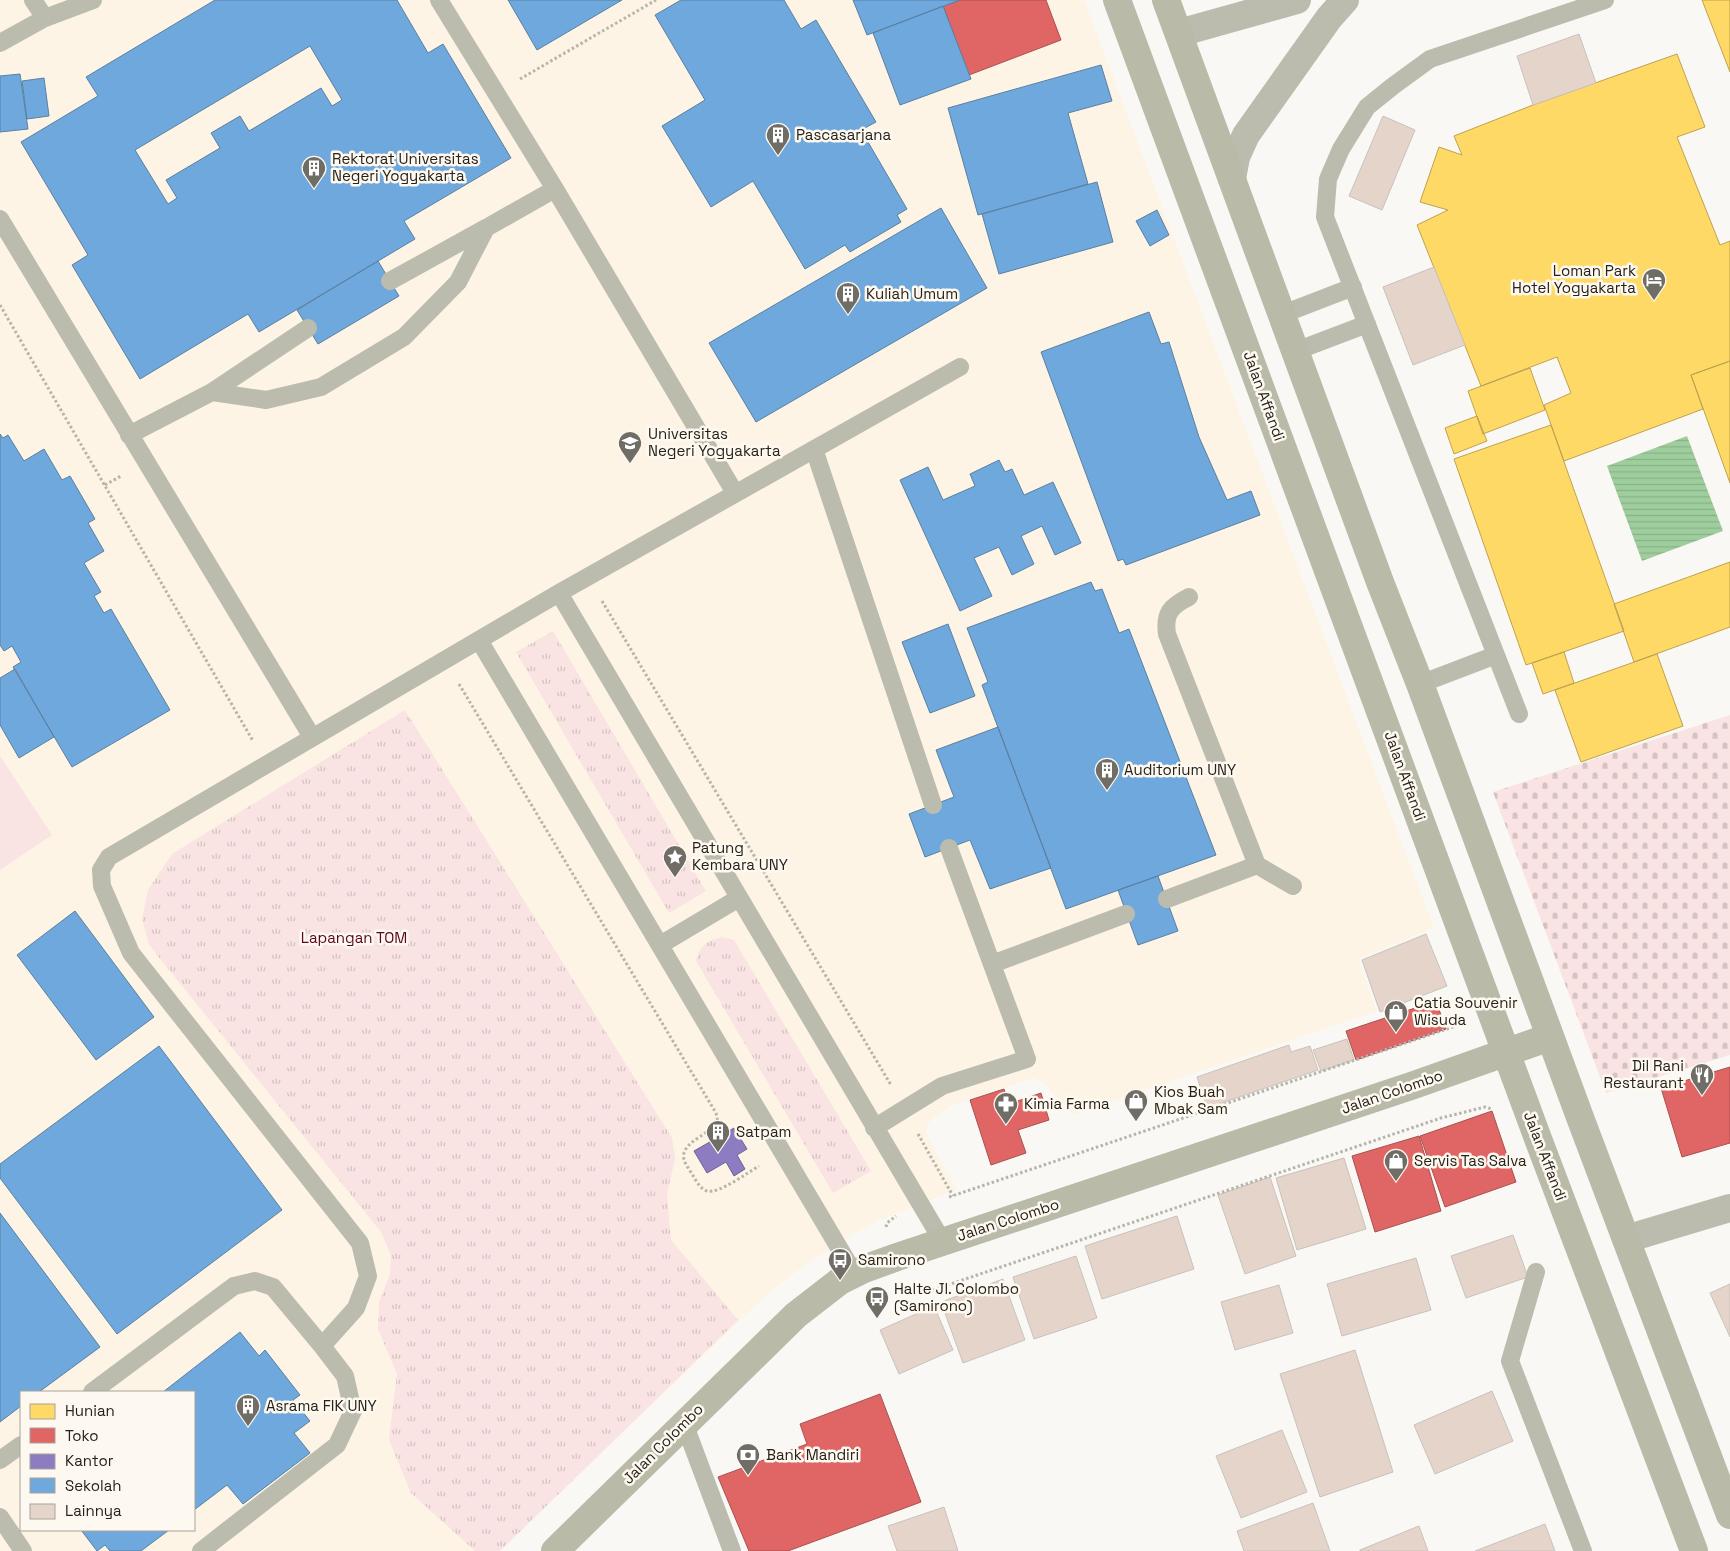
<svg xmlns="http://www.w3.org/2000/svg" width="1730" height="1551" font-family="'Space Grotesk',sans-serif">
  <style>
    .built { fill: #fdf4e5; fill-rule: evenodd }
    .cemetery { fill: url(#cemetery-stones) }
    .park { fill: url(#park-tufts) }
    .pitch { fill: #f9e3e3 }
    .water { fill: url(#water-rules) }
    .homes { fill: #ffd966; stroke: #bea24f }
    .shops { fill: #e06666; stroke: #a8514f }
    .offices { fill: #8e7cc3; stroke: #6f6190 }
    .schools { fill: #6fa8dc; stroke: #5980a2; fill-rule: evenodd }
    .building { fill: #e5d4ca; stroke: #c8c2be }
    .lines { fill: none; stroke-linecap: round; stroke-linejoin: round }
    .path { stroke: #b5b5aa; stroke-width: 3; stroke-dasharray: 2.5 2.5; stroke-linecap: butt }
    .lane { stroke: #bcbcae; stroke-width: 18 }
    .street { stroke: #bcbcae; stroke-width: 28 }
    .secondary { stroke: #babaa9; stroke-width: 28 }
    .labels { text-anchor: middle; stroke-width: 5; stroke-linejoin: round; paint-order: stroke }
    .poi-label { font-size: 15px; fill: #262119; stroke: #fef9f0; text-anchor: start }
    .street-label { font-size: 15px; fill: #262119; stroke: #fef9f0 }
    .park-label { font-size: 15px; fill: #5d051e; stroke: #fef9f0 }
  </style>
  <defs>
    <pattern id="cemetery-stones" width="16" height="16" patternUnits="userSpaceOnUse" patternTransform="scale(1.25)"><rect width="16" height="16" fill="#f9e3e3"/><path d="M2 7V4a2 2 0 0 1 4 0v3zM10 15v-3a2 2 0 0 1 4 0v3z" fill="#d5c2c2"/></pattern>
    <pattern id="park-tufts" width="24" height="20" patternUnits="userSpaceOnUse" patternTransform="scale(1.25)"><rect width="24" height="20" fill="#f9e3e3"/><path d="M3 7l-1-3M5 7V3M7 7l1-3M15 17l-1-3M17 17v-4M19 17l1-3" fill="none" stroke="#d5c2c2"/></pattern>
    <pattern id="water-rules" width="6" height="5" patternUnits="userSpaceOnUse" patternTransform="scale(1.25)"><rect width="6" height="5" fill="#9fce9e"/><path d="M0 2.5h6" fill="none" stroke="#89b188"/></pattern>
  </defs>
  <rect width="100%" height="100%" fill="#faf8f4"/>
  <path class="built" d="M0 0H1084L1434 928 1358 959 1377 1011 1072 1115 1046 1085 1034 1078 950 1106 930 1121 925 1132 957 1190 887 1217 851 1235 797 1271 767 1294 500 1551H0ZM21 1392H194V1530H21Z"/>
  <path class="cemetery" d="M1730 715V1055L1606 1093 1493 792Z"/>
  <path class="park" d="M553 631 706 891 669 913 516 652Z
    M405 710 672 1138 675 1159 667 1193 671 1240 738 1320 500 1551H475L411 1493 389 1440 397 1374 378 1329 379 1302 390 1274 391 1255 381 1232 149 945 142 919 148 890 172 854Z
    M722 937 734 940 871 1171 833 1193 696 961C701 945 706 941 722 937Z"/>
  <path class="pitch" d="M0 756 52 835 0 870Z"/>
  <path class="water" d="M1687 436 1723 531 1642 561 1607 466Z"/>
  <path class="homes" d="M1702 0H1730V72Z
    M1677 54 1705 127 1677 137 1720 245 1730 241V361L1691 375 1703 409 1564 461 1544 405 1571 393 1557 357 1481 386 1417 225 1448 210 1420 202 1439 147 1462 155 1454 136 1533 105Z
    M1730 361V483L1691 375Z
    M1530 368 1545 410 1483 434 1468 391Z
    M1477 416 1487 441 1454 454 1445 428Z
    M1551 425 1624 631 1526 665 1454 459Z
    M1730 562V627L1634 662 1614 604Z
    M1564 652 1574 683 1543 694 1532 663Z
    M1657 654 1683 726 1581 762 1555 690Z"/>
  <path class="shops" d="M960 0H1046L1061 40 969 75 943 6Z
    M1436 1001 1446 1029 1356 1060 1346 1031Z
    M1730 1067V1143L1682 1157 1661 1088Z
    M1004 1089 1009 1104 1041 1093 1049 1120 1018 1130 1026 1153 991 1165 970 1100Z
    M1492 1111 1516 1182 1445 1207 1420 1136Z
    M1419 1136 1441 1211 1375 1232 1352 1156Z
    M880 1394 921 1502 788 1551H749L718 1477 807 1444 800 1424Z"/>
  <path class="offices" d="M734 1128 747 1149 737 1155 745 1169 734 1176 726 1162 707 1173 694 1151Z"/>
  <path class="schools" d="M215 0H397L428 53 443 44 511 158 404 221 415 239 259 332 248 314 140 379 72 265 88 255 21 142 98 96 86 77ZM310 46 342 100 332 106 321 88 249 131 240 116 211 133 220 148 166 180 177 198 168 204 135 150Z
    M508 0H622L537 50Z
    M681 0H784L801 29 816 20 876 122 861 130 907 209 897 215 901 222 850 252 845 245 805 269 753 181 711 207 662 126 705 100 655 15Z
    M853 0H960L867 35Z
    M943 6 971 79 900 105 873 33Z
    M1101 65 1112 101 1068 113 1088 184 978 215 948 108Z
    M20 74 28 129 0 132V76Z
    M44 78 49 116 27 119 22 81Z
    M1097 182 1113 242 999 274 982 214Z
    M941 208 987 288 756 422 709 343Z
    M1157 210 1169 235 1150 246 1136 221Z
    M378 261 399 296 318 344 297 310Z
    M1149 312 1161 344 1169 342 1199 437 1227 500 1251 491 1260 515 1126 565 1123 559 1118 561 1041 352Z
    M0 434 3 438 8 435 24 461 44 449 62 480 70 476 95 519 88 523 104 551 84 563 101 592 94 596 104 613 111 609 170 710 72 767 13 667 21 662 12 646 4 651 0 645Z
    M999 460 1005 472 1012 469 1024 495 1053 482 1081 543 1055 555 1042 526 1021 536 1034 564 1012 575 999 547 974 558 992 596 960 611 900 480 928 467 943 500 975 486 970 474Z
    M1091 582 1095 591 1102 589 1119 633 1129 629 1216 855 1066 909 982 685 988 682 967 628Z
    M948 624 975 696 930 713 902 642Z
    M15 669 54 737 19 758 0 725V678Z
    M998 727 1051 868 990 889 970 840 925 857 909 814 954 797 936 750Z
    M1158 876 1178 931 1138 945 1118 890Z
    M75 911 154 1017 96 1060 17 955Z
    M159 1046 282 1210 117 1334 0 1178V1164Z
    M0 1213 100 1347 39 1392H21V1406L0 1422Z
    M240 1332 259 1356 265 1350 300 1395 293 1400 310 1421 294 1433 310 1453 243 1504 227 1485 194 1510V1392H163Z
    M81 1530H169L141 1551H110L105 1545 97 1551Z"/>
  <path class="building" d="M1579 34 1596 83 1533 105 1517 56Z
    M1383 116 1415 130 1382 210 1349 196Z
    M1434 267 1465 345 1413 365 1383 287Z
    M1426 934 1447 986 1380 1012 1362 960Z
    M1347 1039 1354 1060 1321 1071 1313 1050Z
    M1289 1045 1291 1052 1310 1046 1318 1070 1207 1108 1197 1077Z
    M1344 1158 1366 1229 1297 1250 1276 1178Z
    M1270 1177 1296 1256 1245 1274 1218 1195Z
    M1177 1216 1194 1269 1102 1299 1085 1246Z
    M1513 1235 1528 1277 1466 1298 1451 1256Z
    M1076 1256 1097 1318 1034 1339 1013 1277Z
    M1416 1258 1431 1310 1342 1336 1327 1284Z
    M1003 1279 1025 1340 963 1363 941 1302Z
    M1730 1284V1337L1710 1293Z
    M1279 1285 1293 1333 1235 1350 1221 1302Z
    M934 1306 953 1350 899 1374 880 1330Z
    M1355 1350 1393 1472 1320 1497 1280 1374Z
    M1492 1391 1513 1441 1435 1474 1414 1425Z
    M1282 1430 1307 1492 1241 1518 1216 1456Z
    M1313 1503 1330 1551H1244L1237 1531Z
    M944 1507 958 1551H897L888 1526Z
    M1545 1524 1555 1551H1475Z
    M1419 1526 1428 1551H1360V1550Z"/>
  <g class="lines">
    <path class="path" d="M520 79 656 0
      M0 305 253 741
      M105 485 121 476
      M602 601 891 1085
      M459 684 716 1113 718 1122C709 1134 688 1140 684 1153 682 1161 688 1167 692 1174 696 1180 699 1188 707 1191 719 1194 747 1173 759 1166
      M918 1134 953 1196
      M949 1197 1462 1024
      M886 1227 887 1223 896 1216
      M910 1288 917 1293 927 1292 1441 1118 1485 1107 1492 1109"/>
    <path class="lane" d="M33 0 45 18
      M439 0 555 189 735 493
      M0 43 45 18 93 0
      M0 219 312 737
      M390 281 486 228
      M1283 314 1353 287
      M1296 351 1367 324
      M212 392 308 328
      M129 435 212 392 266 400 321 387 404 337 458 282 486 228 555 189
      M814 449 933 805
      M559 593 943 1242
      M1189 597C1171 606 1164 613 1167 634L1257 865 1293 886
      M479 640 854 1273
      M1420 684 1496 655
      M1519 714 1325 217 1328 179 1341 149 1367 107 1393 86 1430 59 1605 0
      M1167 899 1257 865
      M660 945 739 898
      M992 964 1126 914
      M874 1128 942 1086 1027 1059 949 848
      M1536 1272 1510 1361 1583 1551
      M322 1346 356 1308 368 1276 360 1243 131 953 102 886 101 870 109 857 559 593 960 367
      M92 1392 234 1286 255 1281 273 1287 322 1346 345 1376 353 1411 337 1445 201 1551
      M684 1423 732 1551
      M0 1460 21 1445
      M0 1517 23 1551"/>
    <path class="street" d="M1179 33 1297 0
      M1232 179 1236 157 1246 135 1329 18 1345 0
      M1626 1239 1730 1208"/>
    <path class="secondary" d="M1117 0 1537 1136 1694 1551
      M1166 0 1380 582 1420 684 1581 1120 1730 1515
      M555 1551 796 1315 840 1281 864 1269 897 1257 1414 1085 1550 1037"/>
  </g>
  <defs>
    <g id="building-pin" transform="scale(1.25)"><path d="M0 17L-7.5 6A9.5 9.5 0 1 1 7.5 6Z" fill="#706c66" stroke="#fef9f0"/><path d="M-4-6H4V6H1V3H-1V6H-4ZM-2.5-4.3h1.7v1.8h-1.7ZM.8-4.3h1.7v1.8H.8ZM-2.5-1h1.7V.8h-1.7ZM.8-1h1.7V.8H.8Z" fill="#fff"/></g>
    <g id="hotel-pin" transform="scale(1.25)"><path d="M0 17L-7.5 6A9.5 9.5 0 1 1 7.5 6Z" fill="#706c66" stroke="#fef9f0"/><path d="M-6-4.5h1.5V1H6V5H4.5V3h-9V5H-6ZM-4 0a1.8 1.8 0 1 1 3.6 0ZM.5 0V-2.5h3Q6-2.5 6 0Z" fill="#fff"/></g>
    <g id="university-pin" transform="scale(1.25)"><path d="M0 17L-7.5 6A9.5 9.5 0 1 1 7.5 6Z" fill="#706c66" stroke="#fef9f0"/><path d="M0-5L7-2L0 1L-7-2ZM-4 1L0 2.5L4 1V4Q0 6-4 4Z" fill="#fff"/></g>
    <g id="sight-pin" transform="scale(1.25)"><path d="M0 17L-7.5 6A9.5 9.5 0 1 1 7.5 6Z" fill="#706c66" stroke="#fef9f0"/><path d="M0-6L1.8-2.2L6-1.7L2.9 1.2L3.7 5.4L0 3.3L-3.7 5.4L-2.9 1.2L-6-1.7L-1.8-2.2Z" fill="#fff"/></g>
    <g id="shop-pin" transform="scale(1.25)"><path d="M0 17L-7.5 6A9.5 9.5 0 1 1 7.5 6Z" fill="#706c66" stroke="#fef9f0"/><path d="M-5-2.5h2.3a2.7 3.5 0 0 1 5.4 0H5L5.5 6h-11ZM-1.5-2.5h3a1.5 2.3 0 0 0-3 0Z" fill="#fff"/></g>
    <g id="restaurant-pin" transform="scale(1.25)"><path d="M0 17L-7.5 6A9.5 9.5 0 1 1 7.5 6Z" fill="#706c66" stroke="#fef9f0"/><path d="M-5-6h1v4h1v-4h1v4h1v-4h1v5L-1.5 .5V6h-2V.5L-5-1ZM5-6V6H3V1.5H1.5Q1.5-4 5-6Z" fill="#fff"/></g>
    <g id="pharmacy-pin" transform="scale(1.25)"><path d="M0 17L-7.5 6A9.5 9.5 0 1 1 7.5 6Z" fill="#706c66" stroke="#fef9f0"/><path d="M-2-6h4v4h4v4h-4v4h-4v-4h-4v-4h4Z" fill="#fff"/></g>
    <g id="bus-pin" transform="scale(1.25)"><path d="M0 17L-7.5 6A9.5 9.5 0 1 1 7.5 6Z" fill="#706c66" stroke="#fef9f0"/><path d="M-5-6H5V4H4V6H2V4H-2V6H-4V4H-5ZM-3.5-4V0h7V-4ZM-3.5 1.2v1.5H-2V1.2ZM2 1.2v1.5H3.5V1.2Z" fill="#fff"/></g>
    <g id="bank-pin" transform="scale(1.25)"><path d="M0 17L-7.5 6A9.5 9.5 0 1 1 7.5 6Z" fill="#706c66" stroke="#fef9f0"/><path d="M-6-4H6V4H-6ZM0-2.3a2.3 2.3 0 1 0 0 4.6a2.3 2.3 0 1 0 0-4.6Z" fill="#fff"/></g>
  </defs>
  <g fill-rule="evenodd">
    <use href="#building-pin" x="778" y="135"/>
    <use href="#building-pin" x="314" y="168"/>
    <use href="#hotel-pin" x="1654" y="280"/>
    <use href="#building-pin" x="848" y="294"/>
    <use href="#university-pin" x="630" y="443"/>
    <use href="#building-pin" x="1107" y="770"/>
    <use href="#sight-pin" x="675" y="857"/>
    <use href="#shop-pin" x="1396" y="1012"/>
    <use href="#restaurant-pin" x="1702" y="1075"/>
    <use href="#shop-pin" x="1136" y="1101"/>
    <use href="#pharmacy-pin" x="1006" y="1104"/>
    <use href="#building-pin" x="718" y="1132"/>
    <use href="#shop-pin" x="1396" y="1161"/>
    <use href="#bus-pin" x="840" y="1260"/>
    <use href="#bus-pin" x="877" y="1298"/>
    <use href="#building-pin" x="248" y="1406"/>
    <use href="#bank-pin" x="748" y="1455"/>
  </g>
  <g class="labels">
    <g class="poi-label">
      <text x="796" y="140">Pascasarjana</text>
      <text x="332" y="164">Rektorat Universitas<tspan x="332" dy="17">Negeri Yogyakarta</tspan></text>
      <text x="1636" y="276" text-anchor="end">Loman Park<tspan x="1636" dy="17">Hotel Yogyakarta</tspan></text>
      <text x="866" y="299">Kuliah Umum</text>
      <text x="648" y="439">Universitas<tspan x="648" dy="17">Negeri Yogyakarta</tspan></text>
      <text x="1124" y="775">Auditorium UNY</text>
      <text x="692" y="853">Patung<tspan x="692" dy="17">Kembara UNY</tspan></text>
      <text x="1414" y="1008">Catia Souvenir<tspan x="1414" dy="17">Wisuda</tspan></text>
      <text x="1684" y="1071" text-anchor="end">Dil Rani<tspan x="1684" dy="17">Restaurant</tspan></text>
      <text x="1154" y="1097">Kios Buah<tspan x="1154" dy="17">Mbak Sam</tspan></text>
      <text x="1024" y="1109">Kimia Farma</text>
      <text x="736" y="1137">Satpam</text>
      <text x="1414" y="1166">Servis Tas Salva</text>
      <text x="858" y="1265">Samirono</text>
      <text x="894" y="1294">Halte Jl. Colombo<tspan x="894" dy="17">(Samirono)</tspan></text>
      <text x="266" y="1411">Asrama FIK UNY</text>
      <text x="766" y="1460">Bank Mandiri</text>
    </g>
    <g class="street-label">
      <text transform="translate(1264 396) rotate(70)" y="5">Jalan Affandi</text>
      <text transform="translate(1405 776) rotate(70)" y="5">Jalan Affandi</text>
      <text transform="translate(1392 1092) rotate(-19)" y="5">Jalan Colombo</text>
      <text transform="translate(1545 1156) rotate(69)" y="5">Jalan Affandi</text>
      <text transform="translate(1008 1220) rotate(-18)" y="5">Jalan Colombo</text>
      <text transform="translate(663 1444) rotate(-45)" y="5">Jalan Colombo</text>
    </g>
    <g class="park-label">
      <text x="354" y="943">Lapangan TOM</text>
    </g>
  </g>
  <rect x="20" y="1391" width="175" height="140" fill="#fef9f0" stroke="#a8a39a"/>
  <rect x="30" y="1404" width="25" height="15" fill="#ffd966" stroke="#a8a39a"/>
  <text x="65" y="1416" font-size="15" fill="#262119">Hunian</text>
  <rect x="30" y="1428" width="25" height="15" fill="#e06666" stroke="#a8a39a"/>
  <text x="65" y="1441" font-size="15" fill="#262119">Toko</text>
  <rect x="30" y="1454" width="25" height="15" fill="#8e7cc3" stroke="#a8a39a"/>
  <text x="65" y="1466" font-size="15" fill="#262119">Kantor</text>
  <rect x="30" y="1478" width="25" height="15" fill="#6fa8dc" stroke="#a8a39a"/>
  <text x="65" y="1491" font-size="15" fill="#262119">Sekolah</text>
  <rect x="30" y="1504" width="25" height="15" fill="#e5d4ca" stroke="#a8a39a"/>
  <text x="65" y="1516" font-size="15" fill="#262119">Lainnya</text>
</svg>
